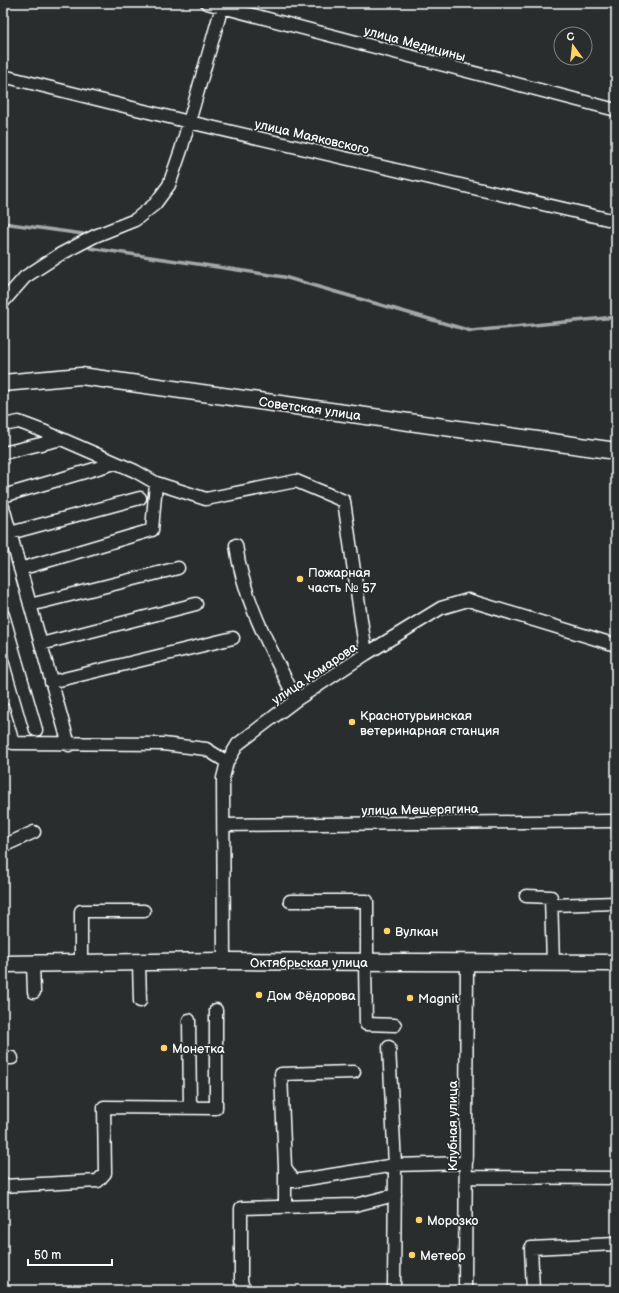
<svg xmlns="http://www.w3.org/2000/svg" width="619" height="1293" font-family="'Balsamiq Sans',sans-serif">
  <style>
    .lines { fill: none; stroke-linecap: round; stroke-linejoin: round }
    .stream { stroke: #a6a7a7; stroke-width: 3.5 }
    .minor-casing { stroke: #fff; stroke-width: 15 }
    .major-casing { stroke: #fff; stroke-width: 19 }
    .minor { stroke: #2a2d2e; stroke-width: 12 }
    .major { stroke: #2a2d2e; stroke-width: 16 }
    .poi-dot { fill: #ffd166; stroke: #2a2d2e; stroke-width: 1.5 }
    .labels { text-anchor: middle; stroke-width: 3.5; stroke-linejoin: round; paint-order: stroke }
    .street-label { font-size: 13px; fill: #fff; stroke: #2a2d2e }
    .poi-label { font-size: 13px; fill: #fff; stroke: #2a2d2e; text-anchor: start }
  </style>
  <rect width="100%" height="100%" fill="#2a2d2e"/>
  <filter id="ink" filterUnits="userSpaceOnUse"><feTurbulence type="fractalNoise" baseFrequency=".025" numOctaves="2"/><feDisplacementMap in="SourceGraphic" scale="8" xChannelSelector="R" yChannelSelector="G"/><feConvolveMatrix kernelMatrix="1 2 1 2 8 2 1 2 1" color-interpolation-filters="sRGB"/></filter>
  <g filter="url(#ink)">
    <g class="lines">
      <path class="stream" d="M3 223 83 234
        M90 248 284 277 471 331 616 317"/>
      <g class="minor-casing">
        <path id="minor" d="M207 3 616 110
          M3 76 189 122 616 221
          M3 302 25 277 59 255 95 236 135 220 155 204 169 185 181 150 223 3
          M3 425 19 422 43 431 135 471 156 483 206 499 296 481 344 501 366 654
          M3 453 62 439
          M3 496 115 463
          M3 507 69 745
          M10 533 140 498
          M236 545C243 601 272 651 296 700
          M20 569 152 530 156 483
          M30 605 178 568
          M3 615 36 730
          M41 644 196 604
          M51 682 233 638
          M3 709 13 743 163 744 206 749 227 762
          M224 825 616 821
          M3 846 34 832
          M526 896 551 897 553 963
          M290 901H367V962
          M552 905 616 903
          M224 961 223 778 227 762 238 744 296 700 366 654 441 608 468 600 616 645
          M365 962 366 1024 395 1025
          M81 963V911H144
          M139 963 140 1001
          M33 964 34 992
          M189 1020 190 1107
          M389 1047 395 1165 394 1290
          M3 1058H12
          M354 1072 281 1074 285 1167 294 1181 395 1165 466 1163
          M285 1167V1207
          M466 1177 616 1178
          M3 1186 98 1181 105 1173 104 1107 216 1108V1010
          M244 1290 241 1281V1208L355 1205 395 1195
          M465 1290 467 962
          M533 1290 531 1248 616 1244"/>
      </g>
      <g class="major-casing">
        <path id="major" d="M3 383 81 376 616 451
          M3 964 224 961 616 963"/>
      </g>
      <use href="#minor" class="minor"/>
      <use href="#major" class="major"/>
    </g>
  </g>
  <g class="poi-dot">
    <circle cx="300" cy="579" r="4"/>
    <circle cx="352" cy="722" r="4"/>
    <circle cx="387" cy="931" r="4"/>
    <circle cx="259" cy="995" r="4"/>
    <circle cx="410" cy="998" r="4"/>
    <circle cx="164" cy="1048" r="4"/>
    <circle cx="419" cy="1220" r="4"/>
    <circle cx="412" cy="1255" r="4"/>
  </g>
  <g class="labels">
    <g class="street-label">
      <text transform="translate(415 43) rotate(15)" y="5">улица Медицины</text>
      <text transform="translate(312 136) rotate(13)" y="5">улица Маяковского</text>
      <text transform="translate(310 408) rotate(8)" y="5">Советская улица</text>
      <text transform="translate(314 673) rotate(-34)" y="5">улица Комарова</text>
      <text transform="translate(420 809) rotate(-1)" y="5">улица Мещерягина</text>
      <text x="309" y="967">Октябрьская улица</text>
      <text transform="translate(452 1126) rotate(-90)" y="5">Клубная улица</text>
    </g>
    <g class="poi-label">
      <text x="308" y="577">Пожарная<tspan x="308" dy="15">часть № 57</tspan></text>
      <text x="360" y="720">Краснотурьинская<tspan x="360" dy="15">ветеринарная станция</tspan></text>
      <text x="395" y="936">Вулкан</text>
      <text x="267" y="1000">Дом Фёдорова</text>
      <text x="418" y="1003">Magnit</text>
      <text x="172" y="1053">Монетка</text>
      <text x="427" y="1225">Морозко</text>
      <text x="420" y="1260">Метеор</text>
    </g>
  </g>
  <rect width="619" height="1293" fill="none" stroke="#2a2d2e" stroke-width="16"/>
  <rect x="8" y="8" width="603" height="1277" fill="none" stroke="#fff" stroke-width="1.5" filter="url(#ink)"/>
  <g transform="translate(573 46) rotate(345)"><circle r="19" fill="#2a2d2e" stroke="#7f8182"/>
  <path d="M0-3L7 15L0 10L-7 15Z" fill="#ffd166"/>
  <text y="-6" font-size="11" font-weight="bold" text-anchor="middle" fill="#ffffff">С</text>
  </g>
  <path d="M28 1259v6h84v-6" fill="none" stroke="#ffffff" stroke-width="2"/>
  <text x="34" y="1259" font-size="12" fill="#ffffff" stroke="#2a2d2e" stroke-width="3" paint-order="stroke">50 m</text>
</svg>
